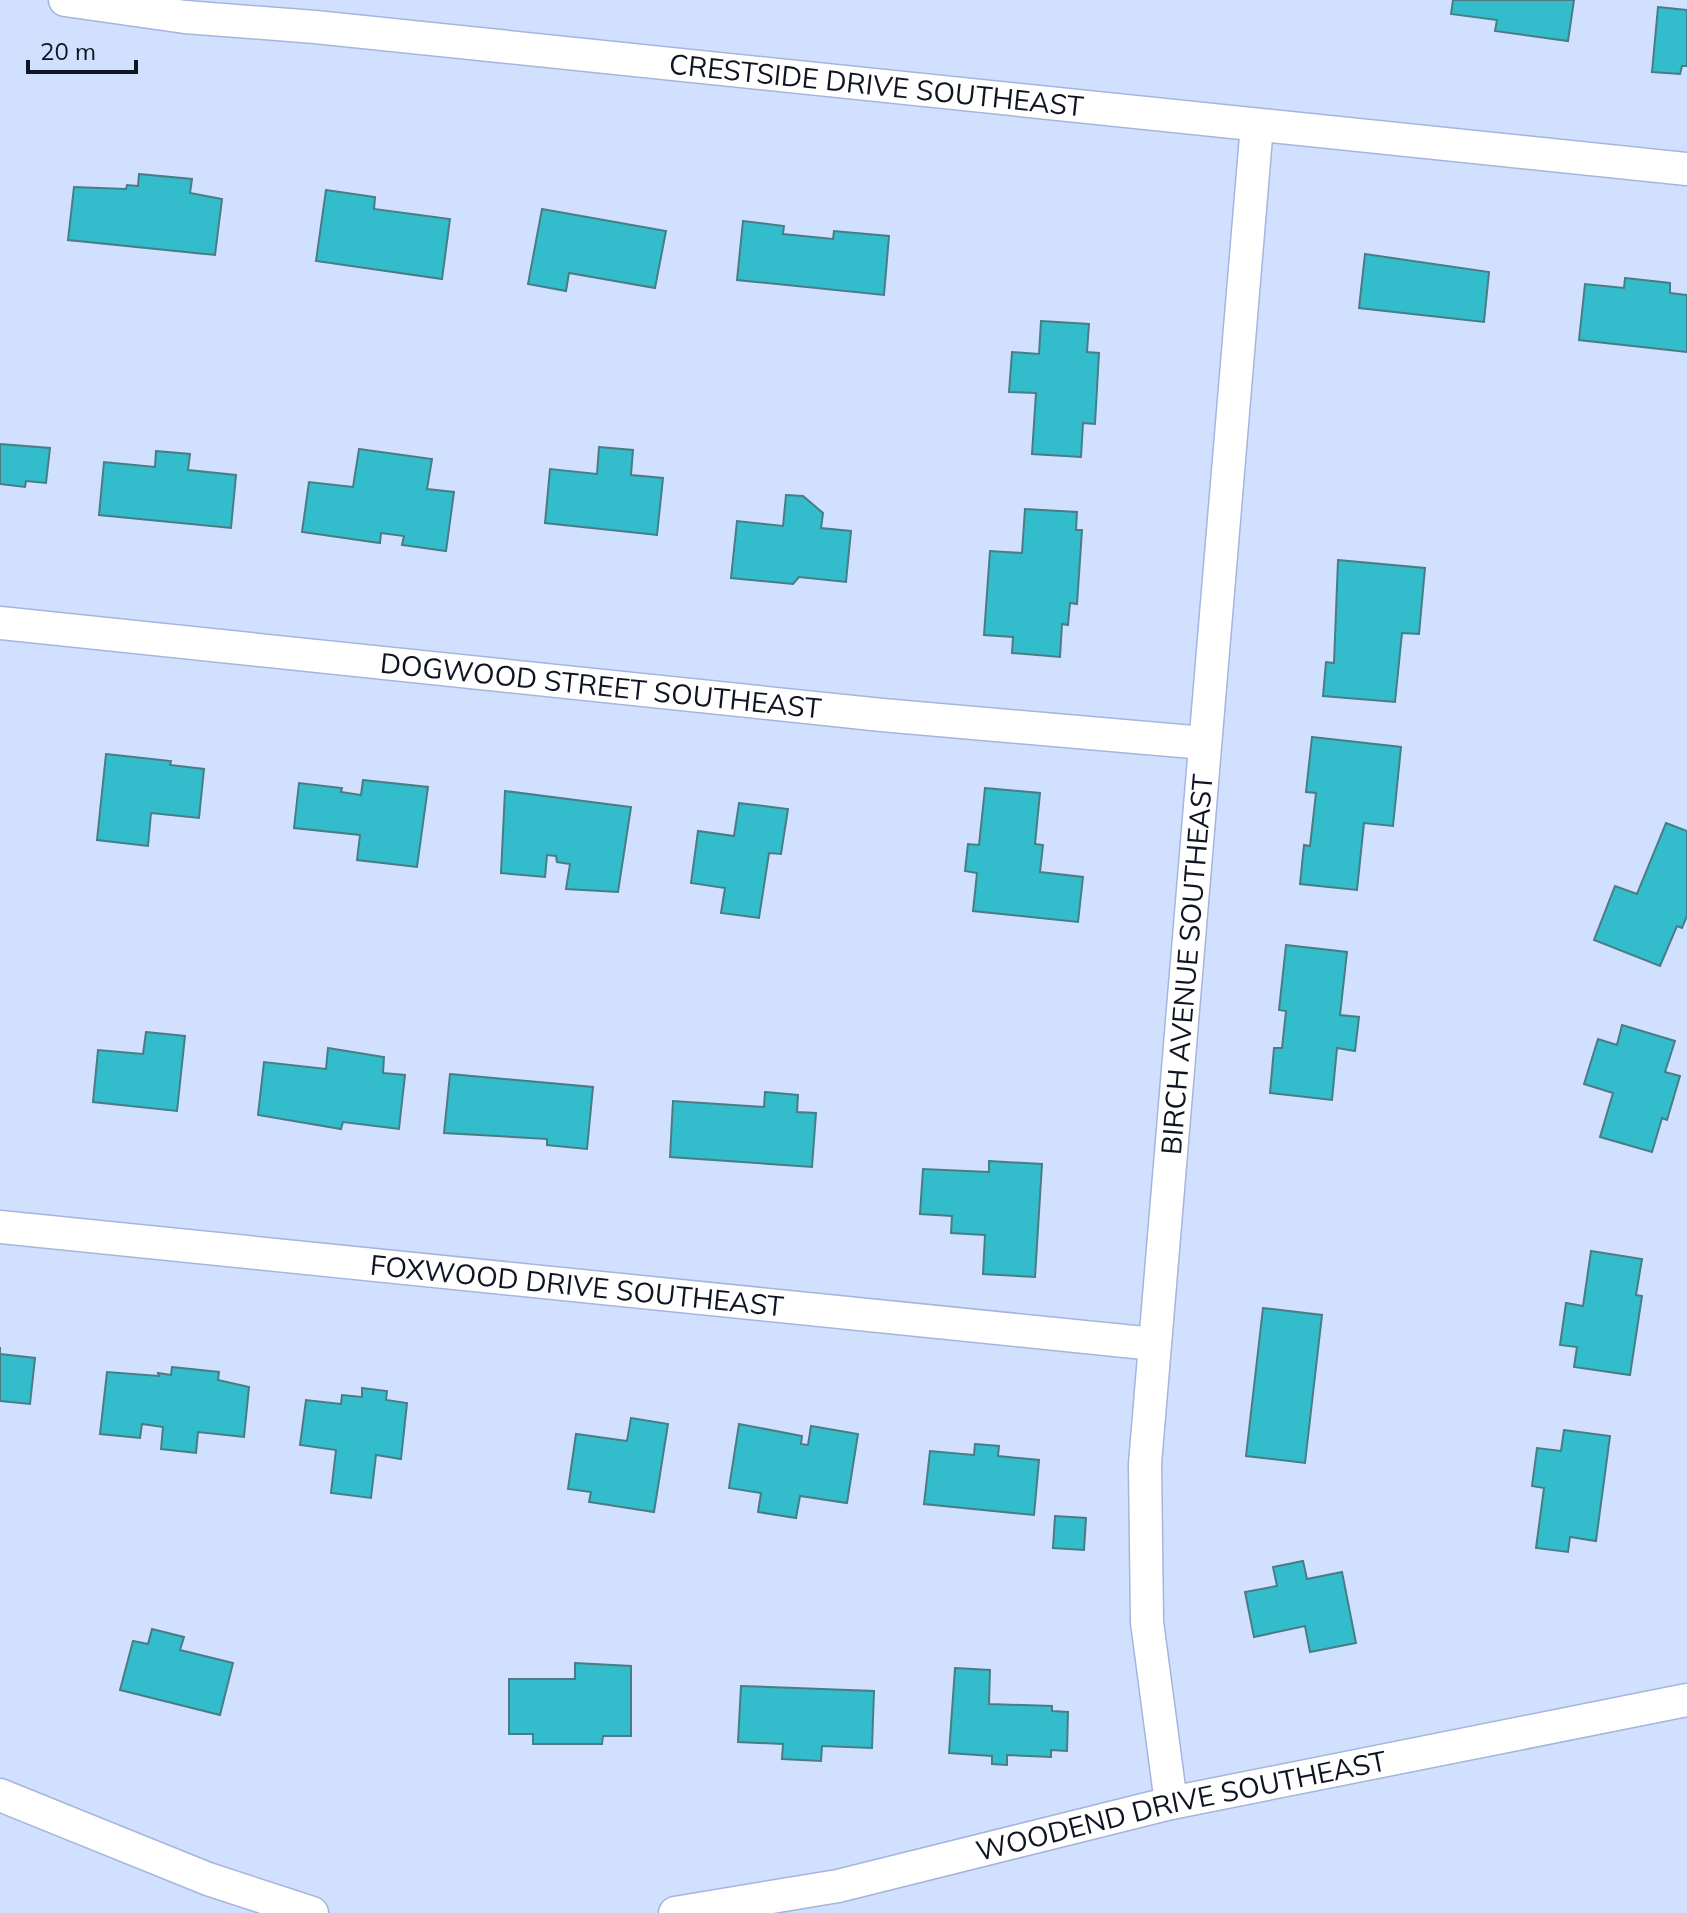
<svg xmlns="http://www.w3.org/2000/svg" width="1687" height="1913" font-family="Mulish,sans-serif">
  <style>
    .building { fill: #32bccc; stroke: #497d84; stroke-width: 2 }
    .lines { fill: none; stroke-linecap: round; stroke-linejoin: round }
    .street-casing { stroke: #a5b5db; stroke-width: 35 }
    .street { stroke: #fff; stroke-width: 32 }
    .labels { text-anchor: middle; stroke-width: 7; stroke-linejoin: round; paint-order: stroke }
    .street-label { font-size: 28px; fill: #0f1422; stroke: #d2e0ff }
  </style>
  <rect width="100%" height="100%" fill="#d2e0ff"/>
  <path class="building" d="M1453 0H1574L1568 41 1495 31 1497 20 1451 14Z
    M1658 7 1687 10V66H1682L1680 74 1652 72Z
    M139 174 192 179 190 193 222 199 215 255 68 240 74 187 126 189 127 185 138 186Z
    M326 190 375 197 374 209 450 219 442 279 316 261Z
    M542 209 666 231 655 288 569 273 566 291 528 284Z
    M743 221 784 226 783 234 833 239 834 231 889 236 884 295 737 280Z
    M1365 254 1489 272 1484 322 1359 308Z
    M1625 278 1670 283V293L1687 295V352L1579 340 1585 284 1624 288Z
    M1041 321 1089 324 1087 352 1099 353 1095 424 1083 423 1081 457 1032 454 1036 393 1009 392 1012 352 1039 354Z
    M0 444 50 448 46 483 26 481 25 487 0 484Z
    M599 447 633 450 631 475 663 478 657 535 545 523 550 469 597 474Z
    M359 449 432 459 427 489 454 492 446 551 402 545 404 536 381 533 380 543 302 532 309 482 353 487Z
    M156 451 190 454 188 470 236 475 231 528 99 515 104 462 155 467Z
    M786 495 803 496 823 513 821 528 851 531 846 582 799 577 793 584 731 578 737 521 783 526Z
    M1025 509 1077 512 1076 530H1082L1077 604 1070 603 1068 625 1062 624 1060 657 1012 653 1013 637 984 635 990 551 1022 553Z
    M1338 560 1425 568 1419 634 1402 633 1395 702 1323 696 1326 662 1334 663Z
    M1312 737 1401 747 1393 826 1364 823 1357 890 1300 884 1304 845 1310 846 1316 793 1306 792Z
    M106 754 171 761 170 765 204 769 199 818 151 813 148 846 97 840Z
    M363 780 428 787 417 867 357 860 360 835 294 828 299 783 342 788 341 792 361 795Z
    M985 788 1040 793 1035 844 1043 845 1040 872 1083 877 1078 922 973 911 977 873 965 871 968 844 979 845Z
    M505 791 631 807 618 892 566 889 570 864 557 862 556 856 547 855 545 877 501 873Z
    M739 803 788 809 781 854 769 853 759 918 721 913 725 888 691 883 698 831 734 836Z
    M1666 823 1687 831V916L1682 928 1677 926 1660 966 1594 940 1615 886 1637 894Z
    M1286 945 1347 952 1340 1015 1359 1017 1355 1051 1337 1048 1332 1100 1270 1093 1274 1048H1282L1286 1011 1279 1010Z
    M1622 1025 1675 1041 1665 1072 1680 1076 1667 1120 1662 1118 1652 1152 1600 1137 1613 1093 1584 1084 1598 1039 1617 1045Z
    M146 1032 185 1036 177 1111 93 1102 98 1050 143 1054Z
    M328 1048 384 1057 383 1073 405 1075 399 1129 343 1122 341 1129 258 1115 264 1062 326 1069Z
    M450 1074 593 1087 587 1149 547 1145V1139L444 1133Z
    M765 1092 798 1095 797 1112 816 1113 812 1167 670 1157 673 1101 764 1107Z
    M989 1161 1042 1164 1035 1277 983 1274 985 1235 951 1233 952 1216 920 1214 923 1169 989 1172Z
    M1591 1251 1642 1259 1636 1295 1642 1296 1630 1375 1574 1367 1577 1347 1560 1345 1566 1303 1583 1306Z
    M1263 1308 1322 1315 1305 1463 1246 1456Z
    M0 1347V1354L35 1358 30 1404 0 1401Z
    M172 1367 219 1372 218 1380 249 1387 244 1437 198 1432 196 1453 161 1449 163 1427 142 1424 140 1438 100 1434 107 1372 159 1376 158 1373 171 1375Z
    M362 1388 387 1391 386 1400 407 1403 401 1459 376 1455 371 1498 331 1493 336 1450 300 1445 306 1400 341 1404 342 1395 362 1397Z
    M631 1418 668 1424 654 1512 589 1502 591 1492 568 1489 576 1434 627 1441Z
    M739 1424 802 1436 801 1444 808 1445 811 1426 858 1434 847 1503 800 1496 796 1518 758 1512 761 1493 729 1488Z
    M1564 1430 1610 1436 1596 1541 1570 1537 1568 1552 1536 1548 1544 1488 1532 1486 1537 1448 1561 1451Z
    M975 1444 999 1446 998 1456 1039 1460 1034 1515 924 1504 930 1451 974 1455Z
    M1055 1516 1086 1518 1084 1550 1053 1548Z
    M1303 1561 1307 1579 1342 1572 1356 1643 1310 1652 1305 1626 1254 1637 1245 1592 1277 1586 1273 1567Z
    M152 1629 184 1637 180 1650 233 1663 220 1715 120 1690 133 1641 148 1644Z
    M575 1663 631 1666V1736H603L602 1744H533V1734H509V1679H575Z
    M955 1668 990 1670 989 1704 1052 1706V1711L1068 1712 1067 1751 1051 1750V1757L1007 1755V1765L992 1764V1756L949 1753Z
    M741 1686 874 1691 872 1748 822 1746 821 1761 782 1759 783 1744 738 1742Z"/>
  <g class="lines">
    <g class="street-casing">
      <g id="street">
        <path id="s1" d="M65 0 185 17 315 27 1687 169"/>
        <path id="s2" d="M0 623 882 715 1204 743"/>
        <path id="s3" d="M0 1227 1154 1344"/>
        <path d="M0 1795 208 1879 312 1913"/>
        <path id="s4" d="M1171 1803 1147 1622 1145 1464 1257 125"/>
        <path id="s5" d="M675 1913 838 1886 1171 1803 1687 1700"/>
      </g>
    </g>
    <use href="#street" class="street"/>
  </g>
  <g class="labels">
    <g class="street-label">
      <text dy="10" stroke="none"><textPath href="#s1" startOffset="816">CRESTSIDE DRIVE SOUTHEAST</textPath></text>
      <text dy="10" stroke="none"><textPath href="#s2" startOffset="604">DOGWOOD STREET SOUTHEAST</textPath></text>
      <text dy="10" stroke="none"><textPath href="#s4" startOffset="842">BIRCH AVENUE SOUTHEAST</textPath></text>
      <text dy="10" stroke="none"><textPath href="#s3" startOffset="580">FOXWOOD DRIVE SOUTHEAST</textPath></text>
      <text dy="10" stroke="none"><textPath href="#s5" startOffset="518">WOODEND DRIVE SOUTHEAST</textPath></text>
    </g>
  </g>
  <path d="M28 60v12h108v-12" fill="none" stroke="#0f1422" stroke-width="4"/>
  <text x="40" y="60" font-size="24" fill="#0f1422" stroke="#d2e0ff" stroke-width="6" paint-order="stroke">20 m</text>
</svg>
